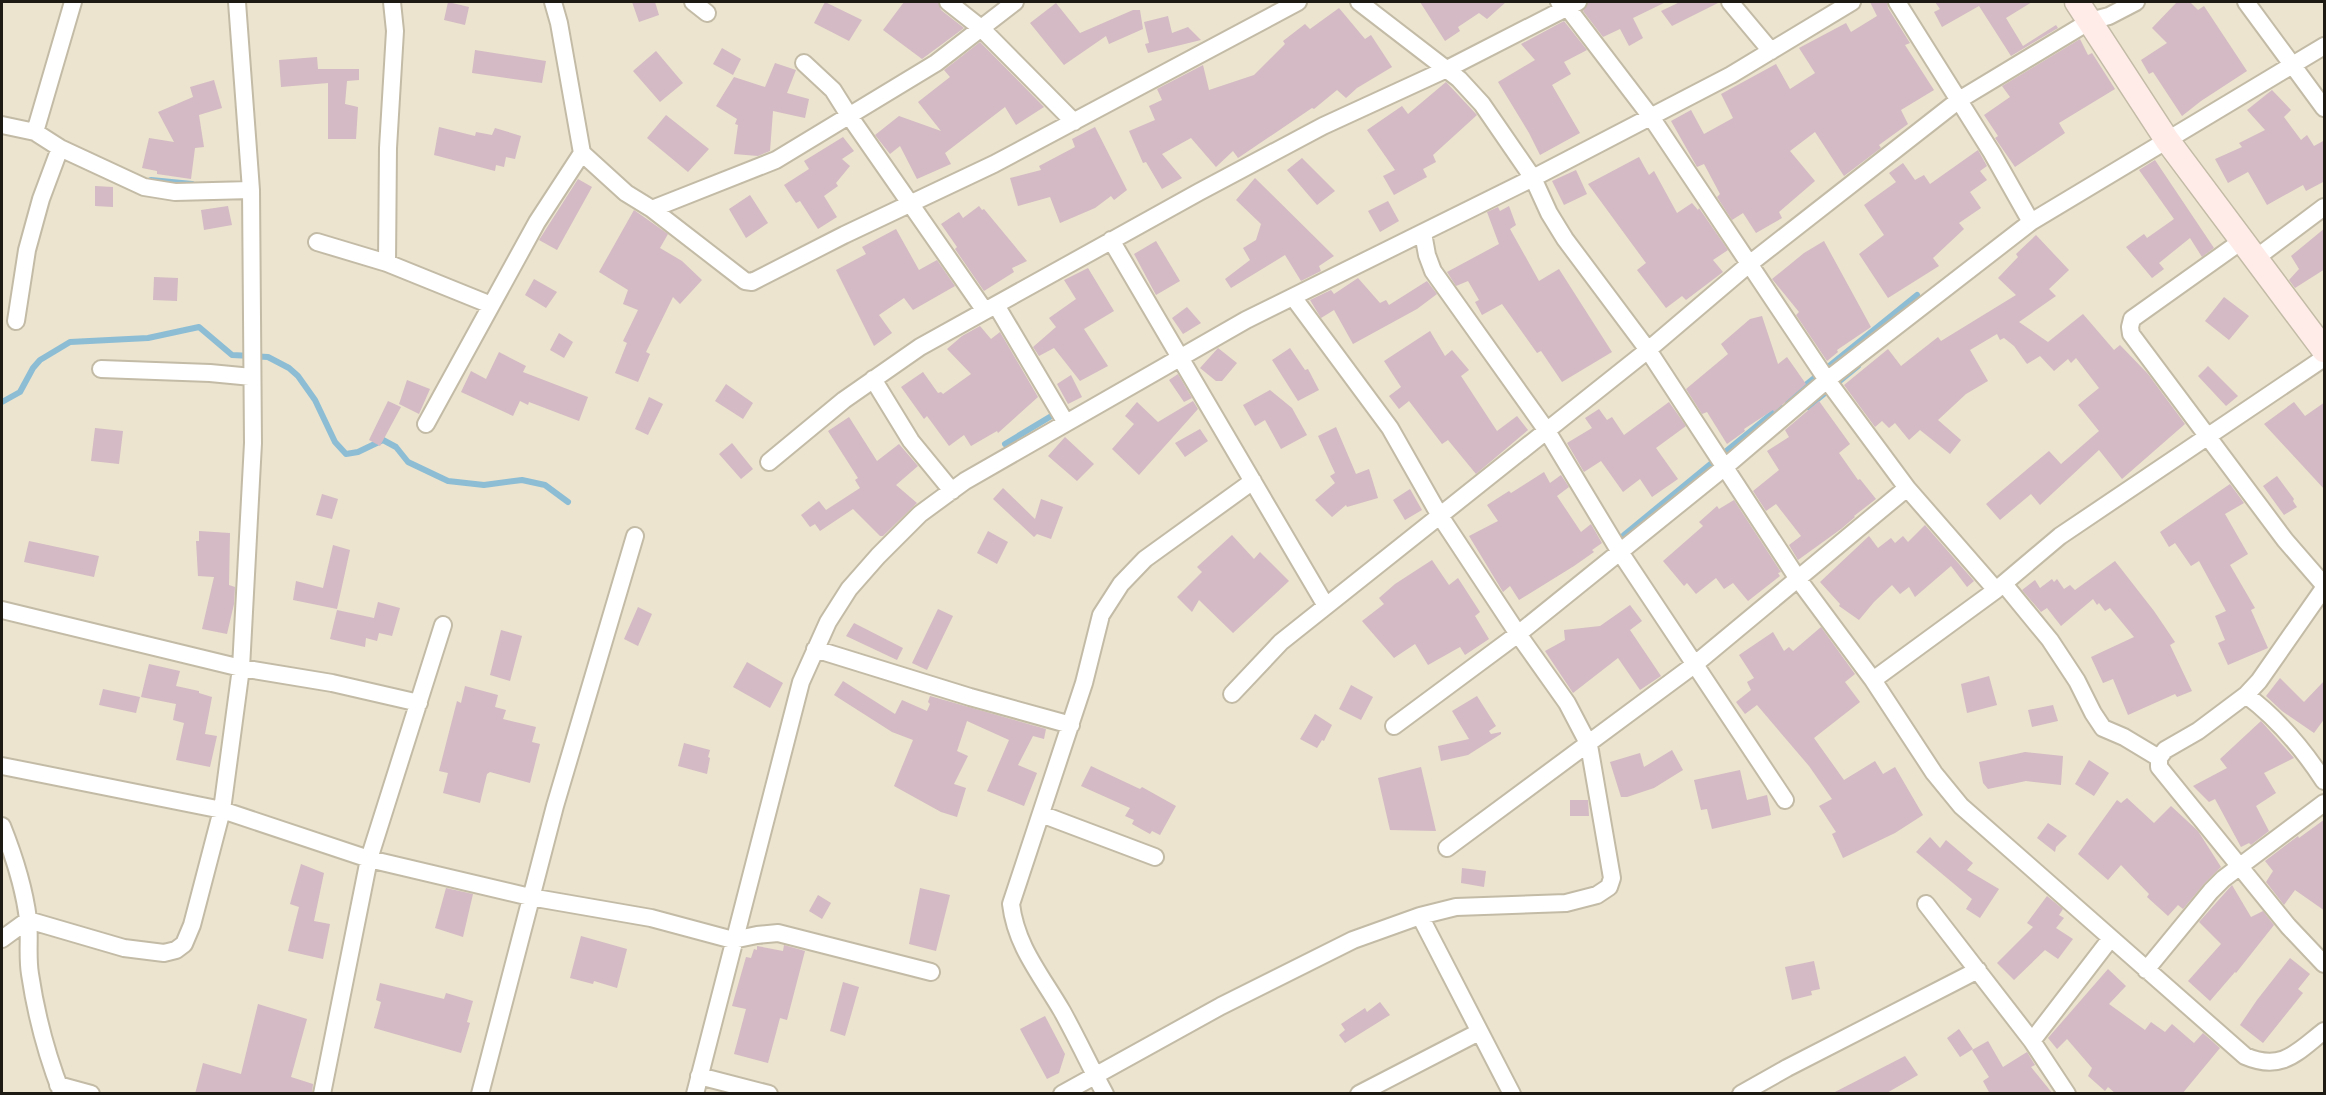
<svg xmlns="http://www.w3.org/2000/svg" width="2326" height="1095" font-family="'PT Sans Narrow',sans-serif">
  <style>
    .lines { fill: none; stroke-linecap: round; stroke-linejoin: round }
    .stream { stroke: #8cbdd5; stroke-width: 6 }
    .building { fill: #d3bac4 }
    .minor-casing { stroke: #c3bba6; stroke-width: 20 }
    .secondary-casing { stroke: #c3bba6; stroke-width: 27 }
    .minor { stroke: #fff; stroke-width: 16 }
    .secondary { stroke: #ffece9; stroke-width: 24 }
  </style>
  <rect width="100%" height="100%" fill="#ece4ce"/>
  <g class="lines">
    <path class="stream" d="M151 180 192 184
      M1787 400 1917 295
      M2 402 20 392 33 368 40 360 70 342 148 338 199 327 232 355 268 357 289 368 298 376 315 400 335 442 346 454 358 452 383 440 396 447 408 462 448 481 484 485 522 480 545 485 568 502
      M1808 407 1858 366
      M1005 444 1058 412
      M1624 535 1780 407"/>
  </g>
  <path class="building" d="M448 2 469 7 465 25 444 20Z
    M632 2H655L659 15 639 22Z
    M825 2 862 20 849 41 814 23Z
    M904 2H938L941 10 964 28 922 59 883 30Z
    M1420 2H1506L1487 19 1479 13 1458 27 1460 31 1445 41Z
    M1588 2H1666L1633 18 1643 38 1629 46 1620 29 1603 37 1583 11Z
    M1680 2H1720L1672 26 1661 11Z
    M1870 2H1887L1888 8 1910 43 1905 45 1934 90 1901 110 1908 124 1879 145 1881 148 1844 176 1815 132 1790 151 1815 181 1779 212 1782 218 1756 233 1743 213 1732 220 1717 197 1720 194 1704 164 1697 167 1671 121 1691 110 1704 134 1733 118 1721 94 1776 64 1790 89 1815 73 1799 48 1846 23 1851 32 1877 16Z
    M1935 2H2032L2006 18 2023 46 2056 25 2058 28 2011 56 1979 6 1942 27 1934 12 1940 9Z
    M2177 2H2190L2198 10 2204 6 2247 71 2201 101 2182 116 2153 72 2149 74 2141 60 2167 43 2152 28Z
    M1056 3 1080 33 1133 10H1140L1143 29 1109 44 1106 36 1064 65 1030 23Z
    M1339 8 1365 39 1371 35 1392 67 1357 88 1346 98 1337 90 1314 109 1312 108 1238 158 1233 151 1216 167 1191 138 1162 154 1182 178 1162 189 1146 162 1143 163 1129 131 1155 120 1149 106 1162 100 1157 89 1203 65 1209 90 1254 75 1285 44 1283 41 1305 24 1310 29Z
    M1168 16 1172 33 1188 27 1201 40 1148 53 1145 44 1149 43 1144 22Z
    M1564 21 1587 50 1564 62 1571 74 1552 85 1580 133 1540 155 1529 133 1498 82 1535 60 1521 44Z
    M2080 39 2088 55 2092 53 2115 89 2059 123 2065 133 2015 167 1995 138 1998 136 1984 115 2010 97 2002 86Z
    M980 42 1044 107 1016 125 1005 107 945 153 951 164 917 179 900 146 890 154 875 135 899 116 941 131 918 102 950 77 944 70Z
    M722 48 741 59 733 75 713 64Z
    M475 50 546 61 542 83 472 73Z
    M656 51 683 83 660 102 633 71Z
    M317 57 318 69H359V80L347 81 345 104 358 107 356 139H328V83L281 87 279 60Z
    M775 63 796 70 787 93 809 99 805 118 773 111 770 151 758 156 734 154 738 125 735 124 737 119 716 106 734 77 765 87Z
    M214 80 222 108 199 115 204 147 195 148 191 179 157 174V171L142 168 149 138 174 142 158 112 193 97 190 87Z
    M1446 82 1477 115 1433 155 1436 162 1423 169 1427 177 1394 195 1383 176 1395 170 1367 130 1402 106 1408 114Z
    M2272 90 2291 110 2284 117 2301 140 2307 135 2314 146 2325 140V181L2306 191 2303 185 2267 205 2248 172 2228 183 2215 159 2242 147 2239 143 2265 130 2247 110Z
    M666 115 709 149 688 172 647 138Z
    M439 127 475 136 476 132 492 135 495 128 521 136 515 159 506 157 504 167 496 165 495 171 434 155Z
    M1095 127 1127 190 1114 200 1111 196 1095 208 1060 223 1050 197 1018 206 1010 178 1041 170 1039 166 1075 147 1072 139Z
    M843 137 854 151 842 159 850 166 836 183 838 186 824 196 837 217 818 229 800 201 796 203 784 185 809 169 804 161Z
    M1978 150 1987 166 1980 171 1987 180 1970 192 1981 208 1959 223 1964 229 1933 258 1939 266 1888 298 1859 254 1884 235 1864 205 1896 182 1889 173 1903 163 1915 180 1924 175 1930 184Z
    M1639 157 1649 175 1654 171 1677 213 1692 203 1698 210 1699 208 1728 250 1713 260 1723 272 1686 300 1682 296 1666 308 1637 270 1646 263 1588 184Z
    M1302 158 1335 191 1317 205 1287 170Z
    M2155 160 2214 248 2202 257 2190 238 2159 263 2164 269 2152 278 2126 247 2144 234 2147 238 2174 219 2139 170Z
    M1576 170 1587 194 1564 205 1552 181Z
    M1255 178 1334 256 1319 266 1321 271 1301 281 1285 255 1231 288 1225 279 1250 260 1243 248 1256 240 1261 224 1236 200Z
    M578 179 592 187 557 250 539 240Z
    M95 186 113 187V207L95 206Z
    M750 195 768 223 746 238 729 209Z
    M1388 201 1399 221 1380 232 1368 211Z
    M228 206 232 225 204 230 201 210Z
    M979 206 982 210 984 209 1027 261 1012 268 1014 272 984 291 955 249 957 247 941 224 959 212 963 218Z
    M1509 206 1516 225 1510 229 1539 281 1559 269 1612 352 1562 382 1541 351 1537 353 1502 304 1482 315 1475 302 1479 300 1468 281 1456 286 1447 272 1499 244 1487 212 1498 207 1500 211Z
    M634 210 668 234 660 248 682 261 702 280 680 304 673 297 646 352 650 354 638 382 615 373 627 343 623 341 638 310 623 304 628 290 599 272Z
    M2325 228V269L2295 288 2289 280 2299 269 2291 256Z
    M896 229 919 270 937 260 955 286 913 310 904 298 879 315 892 333 874 346 836 270 866 254 862 247Z
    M2036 235 2069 270 2049 289 2056 296 2019 322 2048 342 2083 314 2114 350 2120 345 2148 374 2185 424 2122 479 2099 450 2040 505 2031 494 2000 520 1986 504 2049 451 2061 464 2099 431 2078 405 2099 388 2076 358 2071 363 2068 359 2054 371 2040 356 2027 364 2014 346 2004 338 2000 340 1997 334 1970 350 1988 381 1966 394 1938 420 1961 440 1950 454 1920 430 1909 440 1895 423 1889 428 1882 421 1875 427 1844 385 1888 349 1901 366 1938 337 1941 341 2016 295 1998 278 2018 257 2016 254Z
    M1156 241 1180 281 1156 295 1134 254Z
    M1824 241 1871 327 1837 350 1838 352 1827 361 1796 315 1799 312 1772 279 1804 253Z
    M1088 268 1114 311 1084 329 1108 366 1080 381 1054 348 1039 356 1033 347 1056 327 1049 318 1076 299 1064 280Z
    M154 277 178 278 177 301 153 300Z
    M1358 278 1380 303 1386 300 1389 305 1427 281 1437 294 1417 309 1353 344 1334 310 1321 318 1310 300 1331 290 1334 294Z
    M534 279 557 292 546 308 525 295Z
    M2224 297 2249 316 2229 340 2205 321Z
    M1187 307 1201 323 1183 334 1172 318Z
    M1762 316 1778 364 1787 357 1806 384 1774 412 1773 410 1744 429 1745 431 1727 444 1707 412 1702 414 1686 389 1728 354 1721 344 1750 319Z
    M980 326 991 339 1000 332 1038 397 998 433 997 431 971 446 964 435 949 446 927 416 924 419 901 387 923 372 938 393 941 392 943 394 971 374 947 349 962 336Z
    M1430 331 1445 356 1452 350 1469 370 1461 376 1497 431 1517 416 1528 430 1476 474 1448 440 1442 444 1409 401 1399 409 1389 396 1401 387 1384 361Z
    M559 333 573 342 564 358 550 350Z
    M1218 348 1237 363 1222 381H1216L1200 368Z
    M1290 348 1305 370 1308 369 1319 390 1298 401 1272 360Z
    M499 352 526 366 523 372 588 397 579 421 529 402 528 405 520 401 513 416 461 392 471 371 486 379Z
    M2208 366 2238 396 2226 406 2198 376Z
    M1178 374 1192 398 1184 402 1169 380Z
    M1071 375 1082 397 1068 404 1057 384Z
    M407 380 430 389 419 414 399 404Z
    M726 384 753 403 743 419 715 401Z
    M1270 390 1292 408 1307 435 1281 449 1265 420 1255 426 1243 405Z
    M649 397 663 404 648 435 635 429Z
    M388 401 401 407 380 446 369 440Z
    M1193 401 1198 409 1139 475 1112 449 1134 424 1125 416 1137 402 1158 422Z
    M1819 401 1850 444 1839 453 1858 480 1860 479 1876 499 1854 516 1855 517 1841 529 1798 560 1789 545 1801 536 1776 504 1766 511 1753 491 1779 470 1767 451 1789 437 1785 430Z
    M1669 402 1686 426 1656 448 1678 479 1652 497 1640 479 1623 492 1601 461 1584 472 1567 443 1592 428 1585 418 1599 409 1607 420 1612 417 1624 435Z
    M2294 402 2305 416 2325 402V490L2264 424Z
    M849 417 877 461 899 444 918 466 896 485 917 503 883 536H880L853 509 820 531 815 524 810 527 801 515 819 501 826 510 860 488 855 480 858 478 828 431Z
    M1336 427 1356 474 1369 469 1378 498 1347 507 1346 505 1332 517 1315 500 1335 483 1330 476 1335 473 1318 436Z
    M95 428 123 431 119 464 91 461Z
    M1200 429 1208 441 1185 457 1175 443Z
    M1065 437 1094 464 1077 481 1048 456Z
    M732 443 753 469 741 479 719 454Z
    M1544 472 1550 483 1561 475 1569 487 1557 496 1581 532 1591 524 1602 543 1592 550 1594 552 1574 566 1519 600 1510 586 1503 592 1469 536 1498 521 1487 505 1509 491 1511 493Z
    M2277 476 2294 499 2293 501 2297 507 2284 515 2263 486Z
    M2230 484 2244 503 2225 514 2248 554 2230 565 2255 608 2251 610 2268 648 2228 665 2218 643 2225 640 2215 616 2226 611 2199 561 2191 566 2175 543 2169 547 2160 532Z
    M1003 488 1035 519 1041 499 1063 507 1051 539 1037 534 1034 537 993 499Z
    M1410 489 1422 510 1405 520 1393 500Z
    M322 494 338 499 332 519 316 515Z
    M1734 500 1781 572 1778 573 1780 576 1748 601 1733 583 1724 589 1716 578 1696 594 1687 583 1684 586 1663 561 1703 526 1699 522 1717 506 1719 509Z
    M1925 525 1974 581 1967 587 1951 566 1915 597 1909 587 1900 594 1892 585 1874 602 1859 620 1839 606 1840 604 1820 582 1869 536 1878 548 1891 538 1895 543 1903 536 1908 542Z
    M199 531 230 533 229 585 235 587 234 604 227 634 202 629 214 577 198 576 196 541H199Z
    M988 531 1008 542 997 564 977 553Z
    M1232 535 1254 559 1260 552 1289 581 1233 633 1199 600 1192 612 1177 597 1202 572 1197 567Z
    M29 541 99 556 94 577 24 562Z
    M333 545 350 550 337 609 293 600 296 581 323 588Z
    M1432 560 1449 585 1458 578 1480 612 1475 616 1489 639 1465 655 1460 647 1428 665 1415 644 1394 658 1362 621 1384 604 1379 598 1395 584Z
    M2115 561 2154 611 2175 642 2170 645 2192 691 2177 697 2175 694 2128 715 2113 679 2103 683 2091 657 2134 637 2110 608 2105 611 2099 603 2097 605 2093 599 2061 626 2047 608 2041 612 2022 590 2035 580 2040 588 2052 579 2054 582 2057 579 2064 589 2070 585 2075 590Z
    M378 602 400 608 392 636 379 633 377 641 366 638 365 647 330 639 337 610 374 618Z
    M1630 605 1642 621 1630 630 1661 676 1640 690 1618 658 1573 693 1545 651 1565 640 1564 630 1600 626Z
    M638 607 652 614 638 646 624 639Z
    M938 609 953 616 927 670 912 663Z
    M854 623 903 648 897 660 846 636Z
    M1821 627 1855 674 1845 682 1860 702 1814 738 1844 780 1875 761 1883 774 1895 767 1923 815 1895 833 1843 858 1832 834 1836 832 1819 806 1832 799 1809 766 1757 705 1745 714 1736 702 1751 690 1747 682 1754 678 1739 655 1773 632 1784 651 1789 647 1793 651Z
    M501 630 522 636 510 681 490 675Z
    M747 662 783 683 770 708 733 687Z
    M149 664 180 671 176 686 199 691V693L212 697 205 734 217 736 210 767 176 760 184 723 173 720 176 704 141 697Z
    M1989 676 1997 705 1967 713 1961 684Z
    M2280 678 2304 702 2325 680V718L2314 733 2282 711 2266 696Z
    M843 681 895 714 902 700 927 711 930 704 928 702 930 696 1046 729 1044 739 1033 736 1018 765 1037 773 1024 806 987 791 1009 740 967 721 957 751 968 756 954 784 966 788 957 817 941 812 894 786 913 740 892 732 834 695Z
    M1351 685 1373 697 1361 720 1339 709Z
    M465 686 498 695 495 707 506 710 503 719 536 727 532 742 540 744 530 783 490 772 487 774 480 803 443 793 448 773 439 771 457 701 461 703Z
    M103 689 140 697 136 713 99 705Z
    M1477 696 1496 726 1489 731 1491 734 1501 732V734L1468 755 1441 761 1438 746 1469 739 1452 711Z
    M2053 705 2058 721 2032 727 2028 710Z
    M1315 714 1332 725 1324 741 1322 740 1317 748 1300 739Z
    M2261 721 2294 758 2264 773 2276 793 2256 806 2269 831 2251 845 2249 843 2241 847 2215 799 2209 802 2193 786 2227 768 2220 759Z
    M684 743 710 750 708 757 710 758 707 774 678 766Z
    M1672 750 1683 770 1654 788 1627 797H1621L1610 762 1640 753 1644 767Z
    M2025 752 2063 756 2061 785 2026 781 1988 789 1983 783 1979 762Z
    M2089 760 2109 773 2094 796 2075 784Z
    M1091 766 1140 789 1142 787 1176 806 1160 835 1152 831 1150 834 1132 824 1134 820 1125 816 1130 808 1081 786Z
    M1421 767 1436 831 1390 830 1378 778Z
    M1740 770 1747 800 1767 795 1771 815 1712 829 1707 809 1701 810 1694 780Z
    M2127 798 2154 823 2171 806 2198 831 2221 867 2204 884 2183 909 2178 905 2168 916 2147 897 2149 894 2121 865 2108 880 2078 854 2117 800 2121 803Z
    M1570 800H1588L1589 816H1570Z
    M2325 819V911L2295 890 2284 905 2266 882 2273 871 2265 861 2298 836 2299 838Z
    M2048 823 2067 836 2056 847 2055 852 2037 838Z
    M1930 837 1940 848 1946 840 1973 863 1967 870 1999 889 1980 918 1966 909 1972 899 1916 852Z
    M301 864 324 873 314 921 330 924 323 959 288 951 299 907 290 904Z
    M1462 868 1486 871 1484 887 1461 883Z
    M2232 885 2251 917 2263 911 2274 925 2236 973 2235 972 2210 1001 2188 981 2221 944 2199 922Z
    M446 888 473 894 463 937 435 928Z
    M920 888 950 895 936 951 909 944Z
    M818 895 831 903 822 919 809 911Z
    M2047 896 2063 909 2059 915 2064 918 2056 928 2073 939 2058 959 2045 950 2014 980 1997 963 2033 927 2027 923Z
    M581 936 627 949 617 988 594 981 593 984 570 978Z
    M784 945 805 951 787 1020 780 1018 768 1063 734 1054 746 1009 732 1006 746 957 751 958 754 949 757 950V946L783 951Z
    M2290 958 2310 974 2298 989 2303 993 2263 1043 2240 1025 2257 1000Z
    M1814 961 1820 989 1811 991 1812 995 1792 1000 1785 967Z
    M2108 969 2126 986 2109 1004 2145 1030 2151 1022 2165 1032 2172 1024 2194 1043 2203 1033 2220 1048 2182 1094H2116L2108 1087 2105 1091 2088 1076 2092 1068 2067 1039 2057 1049 2048 1038Z
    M843 982 859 987 845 1036 830 1031Z
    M380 983 444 999 446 993 473 1001 467 1022 470 1023 461 1053 374 1028 381 1002 376 1000Z
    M1380 1002 1390 1015 1345 1043 1339 1035 1345 1030 1341 1024 1365 1008 1367 1012Z
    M258 1004 307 1019 291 1077 313 1084 312 1094H195L203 1063 241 1074Z
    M1045 1016 1065 1054 1059 1073 1047 1079 1020 1029Z
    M1959 1029 1973 1049 1960 1057 1947 1038Z
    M1988 1041 2003 1067 2027 1052 2035 1065 2031 1067 2053 1094H1990L1983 1081 1989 1077 1972 1050Z
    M1905 1056 1918 1075 1885 1094H1831Z"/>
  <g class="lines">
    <g class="minor-casing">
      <path id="minor" d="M392 2 395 31 388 148 387 263 491 305
        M553 2 559 23 582 153 626 193 652 209 745 281 752 282 844 235 994 164 1298 2
        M693 2 707 13
        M948 2 981 28 1074 122
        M1359 2 1459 79 1482 104 1533 178 1549 213 1565 239 1648 350 1798 579 1873 680 1934 773 1961 806 2245 1056C2282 1072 2297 1052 2324 1031
        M1559 2 1567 7 1651 117 1827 380 1907 488 1996 590
        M1730 2 1771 51
        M1897 2 1992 153 2031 222
        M2246 2 2324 108
        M804 63 833 90 850 117 985 311
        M2 125 35 132 60 148 144 187 175 192 251 190
        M35 132 73 2
        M652 209 776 160 936 63 1015 2
        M1423 233 1427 255 1433 271 1547 431 1620 552 1785 800
        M1111 240 1326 606
        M2243 240 2132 319 2130 327 2131 334 2285 540 2324 585
        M317 242 387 263
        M2256 258 2324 207
        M996 305 1066 423
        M16 321 27 250 41 199 60 148
        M101 369 210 373 252 377
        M873 379 911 441 952 491
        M426 424 537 222 582 153
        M769 462 844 400 920 347 1199 192 1323 126 1447 69 1578 2
        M2004 584 2050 640 2077 681 2093 713 2103 728 2124 737 2159 758
        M2324 588 2259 681 2246 695 2198 731 2165 750 2159 758V767L2288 926 2324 964
        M2 610 241 668 332 683 419 703
        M815 649 970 697 1071 725
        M1873 680 1996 590 2060 536 2324 358
        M1232 694 1281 642 1648 350 1748 265 1959 100 2090 21 2109 16 2136 2
        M2246 695C2277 718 2303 749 2324 781
        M1394 726 1518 634 1725 467 1827 380 2031 222 2324 46
        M2 766 222 810 369 859 530 897 651 918 733 940 757 935 778 933 931 972
        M1041 814 1155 857
        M2 826C14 856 24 887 28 919 30 937 27 956 30 974 36 1014 47 1056 62 1094
        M1447 848 1694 665 1907 488
        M1926 904 2032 1041 2067 1094
        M1420 916 1512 1094
        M2 939 28 920 124 948 164 953 176 950 184 944 192 925 222 810 241 668 253 443 251 190 237 2
        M2146 970 2211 891 2223 879 2324 803
        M2032 1041 2111 938
        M699 1076 769 1094
        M58 1085 91 1094
        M322 1094 369 859 443 625
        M480 1094 555 806 635 536
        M695 1094 801 682 828 622 849 589 878 556 920 514 965 481 1246 320 1533 178 1731 75 1852 2
        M1062 1094 1221 1006 1353 940 1420 916 1456 907 1566 903 1597 895 1609 887 1612 878 1589 745 1567 703 1518 634 1440 516 1390 428 1293 297
        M1105 1094C1090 1066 1077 1038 1062 1011 1041 975 1016 946 1011 904L1084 683 1101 615 1121 584 1145 559 1253 481
        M1359 1094 1479 1032
        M1741 1094 1787 1068 1978 970"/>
    </g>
    <g class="secondary-casing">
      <path id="secondary" d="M2077 2 2167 140 2324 350"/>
    </g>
    <use href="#minor" class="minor"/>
    <use href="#secondary" class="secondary"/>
  </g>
  <rect width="2326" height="1095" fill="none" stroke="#1c1a12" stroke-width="6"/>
</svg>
